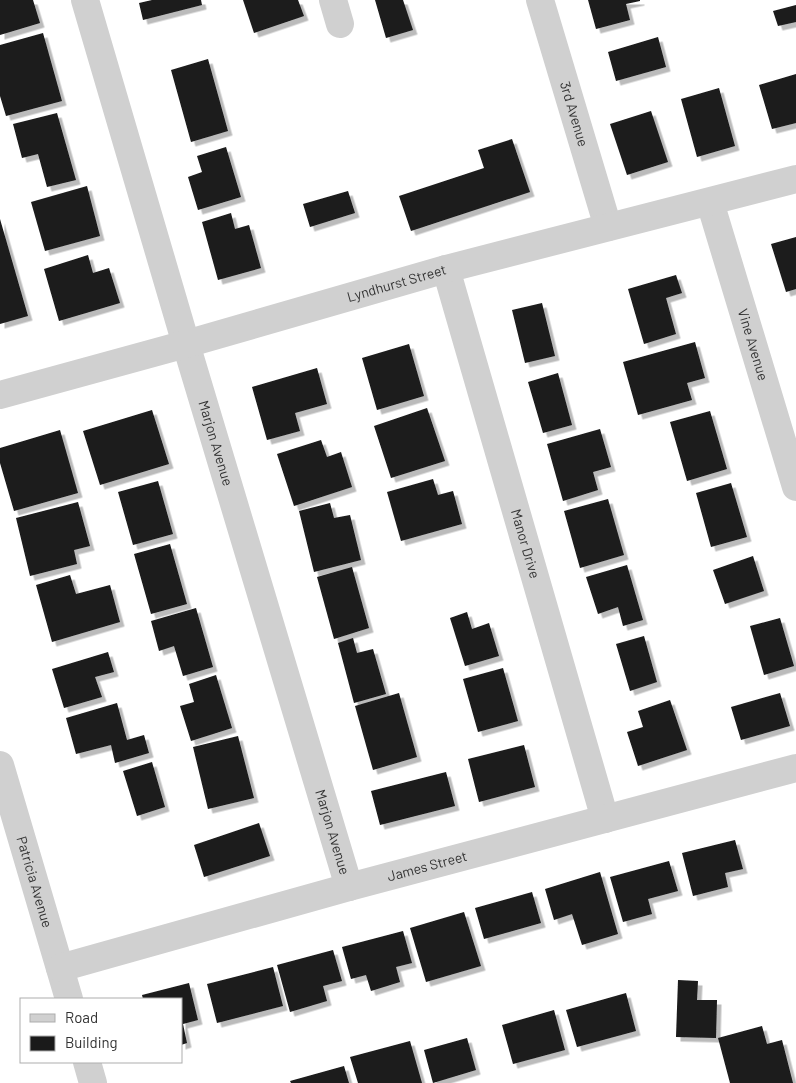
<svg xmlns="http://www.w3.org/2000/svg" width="796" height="1083" font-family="Barlow,sans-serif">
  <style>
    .building { fill: #1a1a1a; filter: url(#shadow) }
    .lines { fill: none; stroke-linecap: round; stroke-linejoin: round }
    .minor { stroke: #d0d0d0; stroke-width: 28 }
    .labels { text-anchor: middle; stroke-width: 5; stroke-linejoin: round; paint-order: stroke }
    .street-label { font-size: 14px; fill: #333; stroke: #fff }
  </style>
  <defs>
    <filter id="shadow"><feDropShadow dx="4.5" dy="4.5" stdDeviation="0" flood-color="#0004"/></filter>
  </defs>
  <rect width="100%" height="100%" fill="#fff"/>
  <path class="building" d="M0 0H33L40 23 0 35Z
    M152 0H201L202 5 143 20 139 3Z
    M243 0H298L304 16 254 33Z
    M375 0H403L413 30 386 38Z
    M588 0H640V1L626 4 630 20 596 29Z
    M796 5V22L778 26 773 11Z
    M43 33 62 101 6 116 0 96V45Z
    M658 37 666 67 616 81 608 52Z
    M208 59 228 131 191 142 171 70Z
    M796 74V123L772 129 759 85Z
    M719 88 735 146 697 157 681 99Z
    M651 111 668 162 627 175 610 124Z
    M57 113 76 180 47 187 38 154 22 158 13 124Z
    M512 139 530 192 411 231 399 196 484 168 478 150Z
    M226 147 241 197 198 210 188 177 202 172 197 156Z
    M87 186 100 236 45 251 31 202Z
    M348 191 355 213 310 227 303 204Z
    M231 213 235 229 249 225 261 268 218 280 202 222Z
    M0 219 28 316 0 324Z
    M796 237V289L786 292 771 244Z
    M88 255 93 273 109 268 120 303 59 321 44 269Z
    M676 275 682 293 666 298 676 334 644 344 628 289Z
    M542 303 555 356 525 363 512 310Z
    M695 342 705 378 687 383 692 400 638 415 623 362Z
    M409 344 424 396 377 410 362 358Z
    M317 368 327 404 295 413 300 431 267 440 252 387Z
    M558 373 572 425 543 433 528 382Z
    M427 408 445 461 391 478 374 426Z
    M152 410 169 464 100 485 83 431Z
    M710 411 727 469 687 481 670 422Z
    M600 429 611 467 593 472 598 490 563 501 547 444Z
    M60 430 78 493 14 511 0 463V448Z
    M321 440 327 457 341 452 352 487 294 506 277 454Z
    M433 479 438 495 453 491 462 524 401 541 387 492Z
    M158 481 173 534 133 545 118 492Z
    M731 483 747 537 711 547 696 493Z
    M608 499 624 555 580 568 564 511Z
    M78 502 90 546 74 550 77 564 30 576 16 518Z
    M330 503 334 518 350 515 361 560 314 572 299 511Z
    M170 544 187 604 151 614 134 554Z
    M753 556 764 591 725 604 713 570Z
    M627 565 643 620 623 626 618 607 598 614 586 577Z
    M352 567 369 628 334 639 317 577Z
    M70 575 76 594 110 585 120 622 52 642 36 585Z
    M196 608 213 667 183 676 174 646 159 651 151 621Z
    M467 612 472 629 489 623 499 656 465 666 450 618Z
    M780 618 794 666 764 675 750 626Z
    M644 636 657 682 630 691 616 644Z
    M353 638 357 653 373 649 386 694 354 703 338 643Z
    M108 652 114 672 95 677 102 697 64 708 52 669Z
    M503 668 518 721 478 732 463 679Z
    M216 675 232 728 191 741 180 706 194 702 189 684Z
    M399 693 417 757 373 770 355 706Z
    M780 693 790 726 741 740 731 707Z
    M670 700 687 750 638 766 627 732 643 727 638 711Z
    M117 703 127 740 144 735 149 753 115 763 111 745 76 754 66 718Z
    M238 736 254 798 208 809 193 747Z
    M524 745 535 787 479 802 468 759Z
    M152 762 165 807 137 816 123 771Z
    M446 772 455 806 380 825 371 791Z
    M259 823 270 856 204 877 194 845Z
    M735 840 743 869 725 873 728 887 693 896 682 853Z
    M669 861 678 891 648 899 652 914 623 922 610 877Z
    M600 872 618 934 582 945 572 914 554 920 545 889Z
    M532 892 541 923 484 939 475 908Z
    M464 912 481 966 426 982 410 928Z
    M403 931 412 963 396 967 400 982 371 991 366 975 351 979 342 947Z
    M333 950 342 981 323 986 327 1001 290 1012 277 965Z
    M273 967 283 1006 217 1023 207 984Z
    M678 980 698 981 697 1000H717L716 1038 676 1037Z
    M189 983 198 1020 183 1024 187 1043 181 1045V999H143L142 995Z
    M626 993 636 1031 577 1047 566 1010Z
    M554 1010 565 1050 513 1064 502 1025Z
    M762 1026 767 1044 782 1040 793 1083H730L718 1038Z
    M467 1038 476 1070 433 1083 424 1050Z
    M410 1041 422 1083H358L350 1057Z
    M344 1066 349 1083H291L290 1081Z"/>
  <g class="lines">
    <g class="minor">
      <path id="s1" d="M85 0 186 344 349 887"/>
      <path d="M333 0 340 24"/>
      <path id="s2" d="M540 0 608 227"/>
      <path id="s3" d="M710 202 796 487"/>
      <path id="s4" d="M446 269 605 819"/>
      <path id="s5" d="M0 395 186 344 446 269 796 179"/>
      <path id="s6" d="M0 765 69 999"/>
      <path id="s7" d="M60 968 349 887 796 768"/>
      <path d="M87 1062 93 1083"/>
    </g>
  </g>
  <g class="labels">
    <g class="street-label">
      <text dy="5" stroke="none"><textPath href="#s2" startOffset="119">3rd Avenue</textPath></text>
      <text dy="5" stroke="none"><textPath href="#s5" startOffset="412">Lyndhurst Street</textPath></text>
      <text dy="5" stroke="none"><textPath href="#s3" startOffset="149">Vine Avenue</textPath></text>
      <text dy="5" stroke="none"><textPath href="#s1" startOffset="462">Marjon Avenue</textPath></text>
      <text dy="5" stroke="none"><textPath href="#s4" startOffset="286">Manor Drive</textPath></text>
      <text dy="5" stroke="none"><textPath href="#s1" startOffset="868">Marjon Avenue</textPath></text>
      <text dy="5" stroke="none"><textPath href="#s7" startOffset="381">James Street</textPath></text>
      <text dy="5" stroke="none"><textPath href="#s6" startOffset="122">Patricia Avenue</textPath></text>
    </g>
  </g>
  <rect x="20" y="998" width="162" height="65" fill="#ffffff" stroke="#adadad"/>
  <rect x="30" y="1014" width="25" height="8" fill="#d0d0d0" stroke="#adadad"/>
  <text x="65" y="1023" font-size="15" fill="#333333">Road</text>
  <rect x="30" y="1036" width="25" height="15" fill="#1a1a1a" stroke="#adadad"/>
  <text x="65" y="1048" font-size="15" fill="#333333">Building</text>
</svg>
